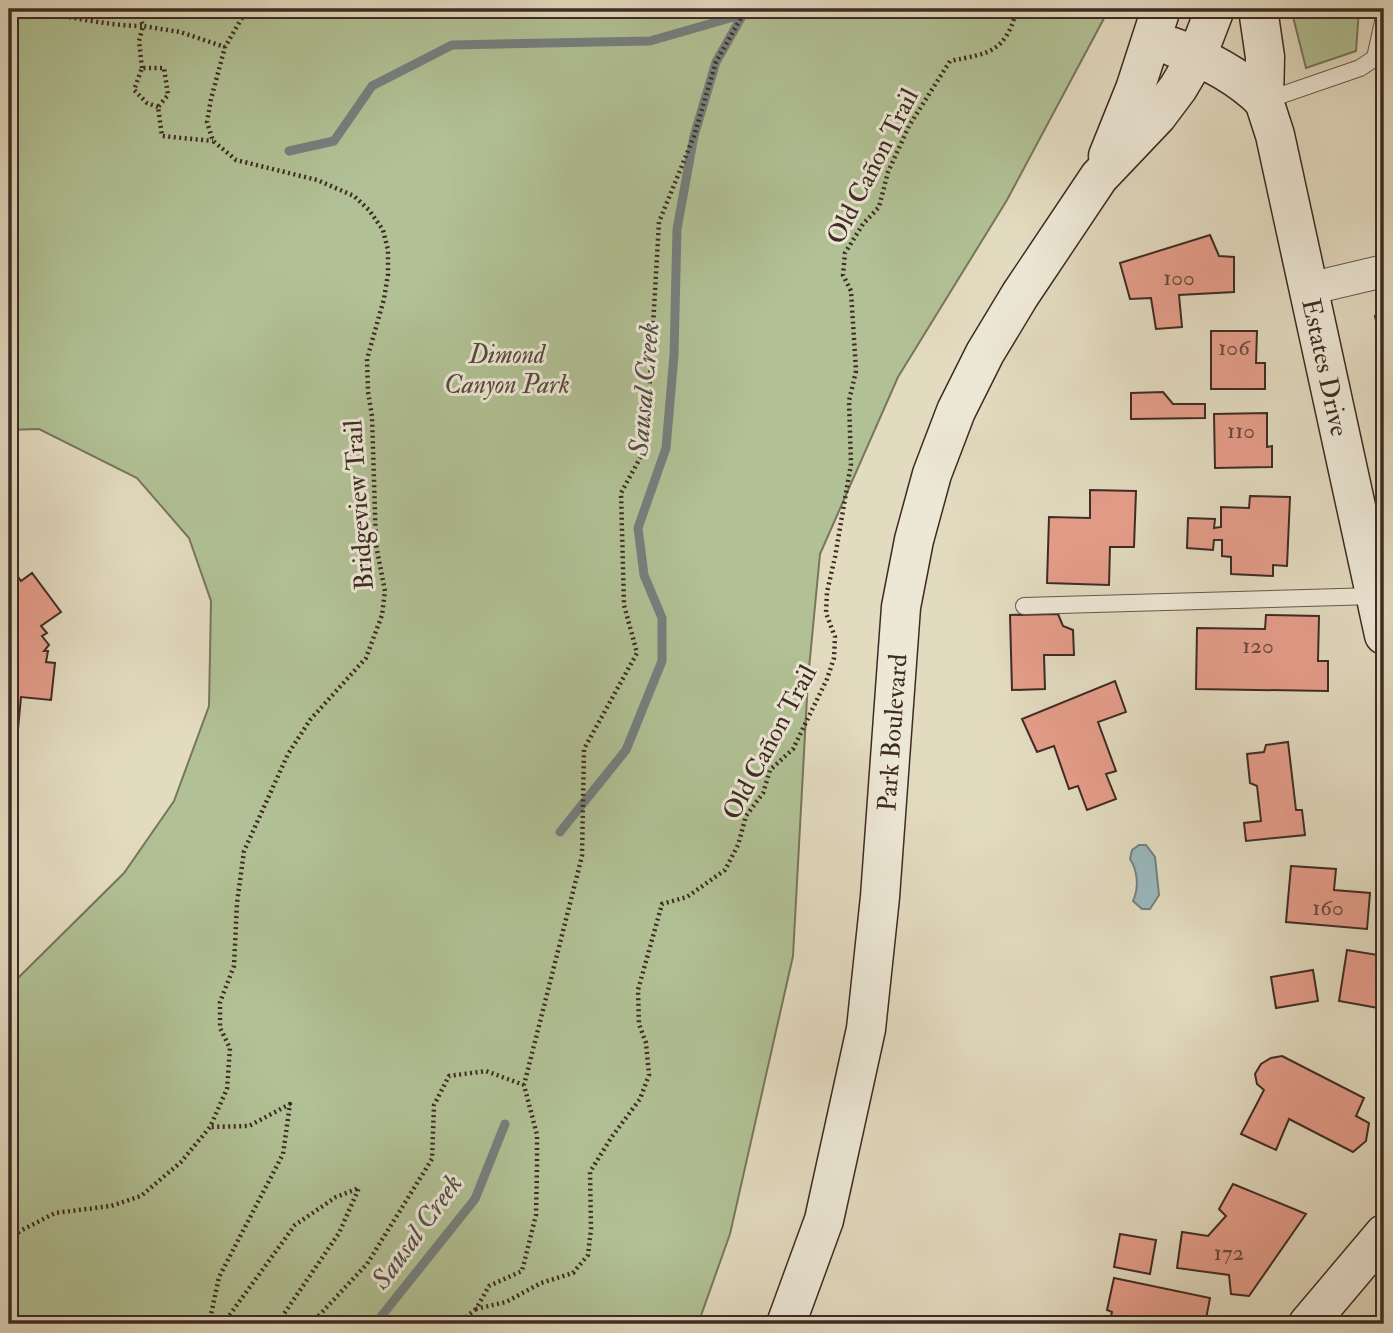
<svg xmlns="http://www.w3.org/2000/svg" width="1393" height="1333" font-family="'IM FELL Double Pica',serif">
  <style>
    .green { fill: #b1c195; stroke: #78765c; stroke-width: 2 }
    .water { fill: #99b8bc; stroke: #75807f; stroke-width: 2 }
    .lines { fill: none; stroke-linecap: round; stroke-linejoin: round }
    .stream { stroke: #75807f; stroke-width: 9 }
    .building { fill: #e59d8a; stroke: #3e2b24; stroke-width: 2 }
    .lane-casing { stroke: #67574b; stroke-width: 18 }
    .street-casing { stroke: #67574b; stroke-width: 34 }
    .secondary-casing { stroke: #3e2b24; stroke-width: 41 }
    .path { stroke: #3e2b24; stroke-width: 4.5; stroke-dasharray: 2 3.5; stroke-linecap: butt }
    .lane { stroke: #ede8d6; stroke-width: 16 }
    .street { stroke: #ede8d6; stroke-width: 32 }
    .secondary { stroke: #ede8d6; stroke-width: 38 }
    .labels { text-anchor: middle; stroke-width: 6; stroke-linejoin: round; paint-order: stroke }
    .number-label { font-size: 23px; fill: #68483e }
    .street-label { font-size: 26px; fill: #3e2b24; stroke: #ede8d6 }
    .park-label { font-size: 26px; font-style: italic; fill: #55493b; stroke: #ede8d6 }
    .water-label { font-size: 28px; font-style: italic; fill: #554e4a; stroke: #ede8d6 }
  </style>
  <rect width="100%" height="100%" fill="#e3dbc0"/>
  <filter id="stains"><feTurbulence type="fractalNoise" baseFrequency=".00286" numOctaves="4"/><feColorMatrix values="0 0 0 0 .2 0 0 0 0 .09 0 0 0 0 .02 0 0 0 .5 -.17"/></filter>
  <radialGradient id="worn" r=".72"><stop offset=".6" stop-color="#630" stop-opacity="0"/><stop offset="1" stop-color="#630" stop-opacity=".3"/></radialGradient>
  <path class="green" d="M9 9H1109L1007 200 898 377 820 554 808 679 793 956 730 1234 698 1324H9V987L124 873 174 801 209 706 211 601 189 538 137 478 39 429 9 430Z
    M1291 9H1359L1356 51 1306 68Z"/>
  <path class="water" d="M1139 845H1146L1155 857 1159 895 1150 909H1142L1133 901C1139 888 1138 871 1130 859L1132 850Z"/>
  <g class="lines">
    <path class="stream" d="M289 151 334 141 372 86 452 45 650 41 744 14
      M560 832 626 750 662 661V618L644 575 638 528 666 448 674 355 677 229 694 136 716 62 746 9
      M375 1324 475 1199 505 1124"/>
  </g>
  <path class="building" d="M1210 235 1219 256 1234 257V292L1179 295 1182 327 1156 329 1151 298 1130 299 1120 263Z
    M1384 314V355L1375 316Z
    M1211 331H1257L1256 363H1265V389H1211Z
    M1163 392 1173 404H1205V418L1131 419V393Z
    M1267 413V447L1272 446V467L1215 468 1214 414Z
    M1090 490 1136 491 1134 547H1110L1109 585 1047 583 1049 517 1090 518Z
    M1250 496 1290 497 1287 566 1273 565V576L1231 574V557L1222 556V540H1214L1213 550 1187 548 1188 518 1215 519 1214 528 1221 527V507L1249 508Z
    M9 564 21 581 32 573 61 612 41 626 47 633 42 636 49 645 44 651H48L46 662 55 663 51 700 21 697 18 729 9 724Z
    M1058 614 1063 626 1073 630 1074 655H1044L1045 689 1012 690 1010 615Z
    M1266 615 1319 616 1318 661H1328V691L1196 689 1197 628 1265 629Z
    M1115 681 1126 712 1098 722 1116 771 1106 774 1116 799 1087 810 1078 786 1069 789 1054 746 1037 752 1022 719Z
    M1288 742 1296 810H1302L1305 835 1246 841 1244 823 1261 821 1257 786 1250 783 1247 754 1264 752 1266 745Z
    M1291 866 1336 869 1334 890 1370 893 1367 929 1286 922Z
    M1347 950 1384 956V1009L1339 1001Z
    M1313 970 1318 1001 1276 1008 1271 977Z
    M1282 1056 1364 1098 1356 1116 1369 1123 1366 1141 1353 1152 1289 1119 1276 1150 1241 1134 1264 1090 1257 1084 1255 1074 1261 1064 1271 1058Z
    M1233 1184 1306 1214 1249 1296 1231 1294 1229 1275 1177 1268 1182 1232 1208 1236 1226 1216 1219 1209Z
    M1120 1234 1156 1240 1150 1274 1114 1267Z
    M1114 1278 1210 1298 1205 1324H1109L1112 1312 1107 1310Z"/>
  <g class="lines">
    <g class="lane-casing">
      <path id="lane" d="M1264 101 1360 68 1375 58 1384 17
        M1024 606 1375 596"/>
    </g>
    <g class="street-casing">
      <path id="street" d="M1308 289 1384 271"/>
    </g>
    <g class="secondary-casing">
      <g id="secondary">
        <path id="s1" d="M1258 9 1265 57 1264 101 1275 135 1384 635"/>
        <path d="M1173 47C1206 59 1239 76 1264 101"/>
        <path d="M1108 156 1135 89 1161 9"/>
        <path id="s2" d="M786 1324 824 1220 866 1029 880 897 901 607 914 540 932 474 956 411 985 353 1020 295 1099 177 1157 116 1178 88 1197 56 1215 9"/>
        <path d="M1308 1324 1384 1234"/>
      </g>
    </g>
    <path class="path" d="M746 9 716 62 694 136 659 222 646 447 621 493 624 605 637 653 584 749 582 856 524 1085 537 1135V1167L536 1215 522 1271 489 1286 476 1309 506 1302 541 1283 573 1273 588 1255 591 1229 590 1172 611 1138 640 1099 649 1075 646 1043 639 1024 638 990 662 904 687 897 725 870 738 845 746 816 763 793 770 770 793 749 827 679 834 658 835 637 826 613 827 592 835 557 851 464 849 401 856 371 851 291 843 275 845 253 863 224 879 207 888 172 909 126 950 61C990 53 1005 53 1017 9
      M9 10C55 11 98 26 143 26L138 9
      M142 68 139 41 143 26 180 32 225 47
      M158 107 147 103 134 90 142 68H164L168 95 158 107 162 136 213 141
      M9 1239 22 1230 55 1213 111 1206 141 1196 181 1162 210 1127 227 1089 230 1048 220 1028V1002L234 966 237 903 244 851 288 754 310 720 366 658 382 615 385 591 376 545 372 416 368 392 367 359 384 299 388 274V250L383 230 369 210 354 196 317 180 236 160 213 141 207 122 211 99 225 47 247 9
      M209 1324 219 1277 283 1154 290 1104 249 1126 210 1127
      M223 1324 295 1225 336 1197 359 1188 339 1233 277 1324
      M311 1324 367 1264 432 1159 434 1105 449 1076 486 1071 524 1085
      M457 1324 476 1309"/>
    <use href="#lane" class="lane"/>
    <use href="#street" class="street"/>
    <use href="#secondary" class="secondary"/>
  </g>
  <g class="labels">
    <g class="number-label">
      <text x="1179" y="285">100</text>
      <text x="1234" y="355">106</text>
      <text x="1241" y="438">110</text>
      <text x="1258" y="653">120</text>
      <text x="1328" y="915">160</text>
      <text x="1229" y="1260">172</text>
    </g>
    <g class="street-label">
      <text transform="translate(872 166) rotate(-63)" y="9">Old Cañon Trail</text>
      <text dy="9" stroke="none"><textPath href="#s1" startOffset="366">Estates Drive</textPath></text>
      <text transform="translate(358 505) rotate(-94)" y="9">Bridgeview Trail</text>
      <text dy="9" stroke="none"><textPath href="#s2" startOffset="604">Park Boulevard</textPath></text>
      <text transform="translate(769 742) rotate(-62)" y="9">Old Cañon Trail</text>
    </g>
    <g class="park-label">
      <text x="507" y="363">Dimond<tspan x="507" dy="30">Canyon Park</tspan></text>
    </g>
    <g class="water-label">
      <text transform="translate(643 389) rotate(-85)" y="10">Sausal Creek</text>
      <text transform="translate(416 1231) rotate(-54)" y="10">Sausal Creek</text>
    </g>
  </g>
  <rect width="1393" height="1333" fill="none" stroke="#e3dbc0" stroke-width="35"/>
  <rect x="10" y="10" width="1372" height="1312" fill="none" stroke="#3e2b24" stroke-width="3.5"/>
  <rect x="18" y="18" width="1358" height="1298" fill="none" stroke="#3e2b24" stroke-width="2"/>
  <rect width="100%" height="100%" filter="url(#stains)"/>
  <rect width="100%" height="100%" fill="url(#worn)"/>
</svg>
